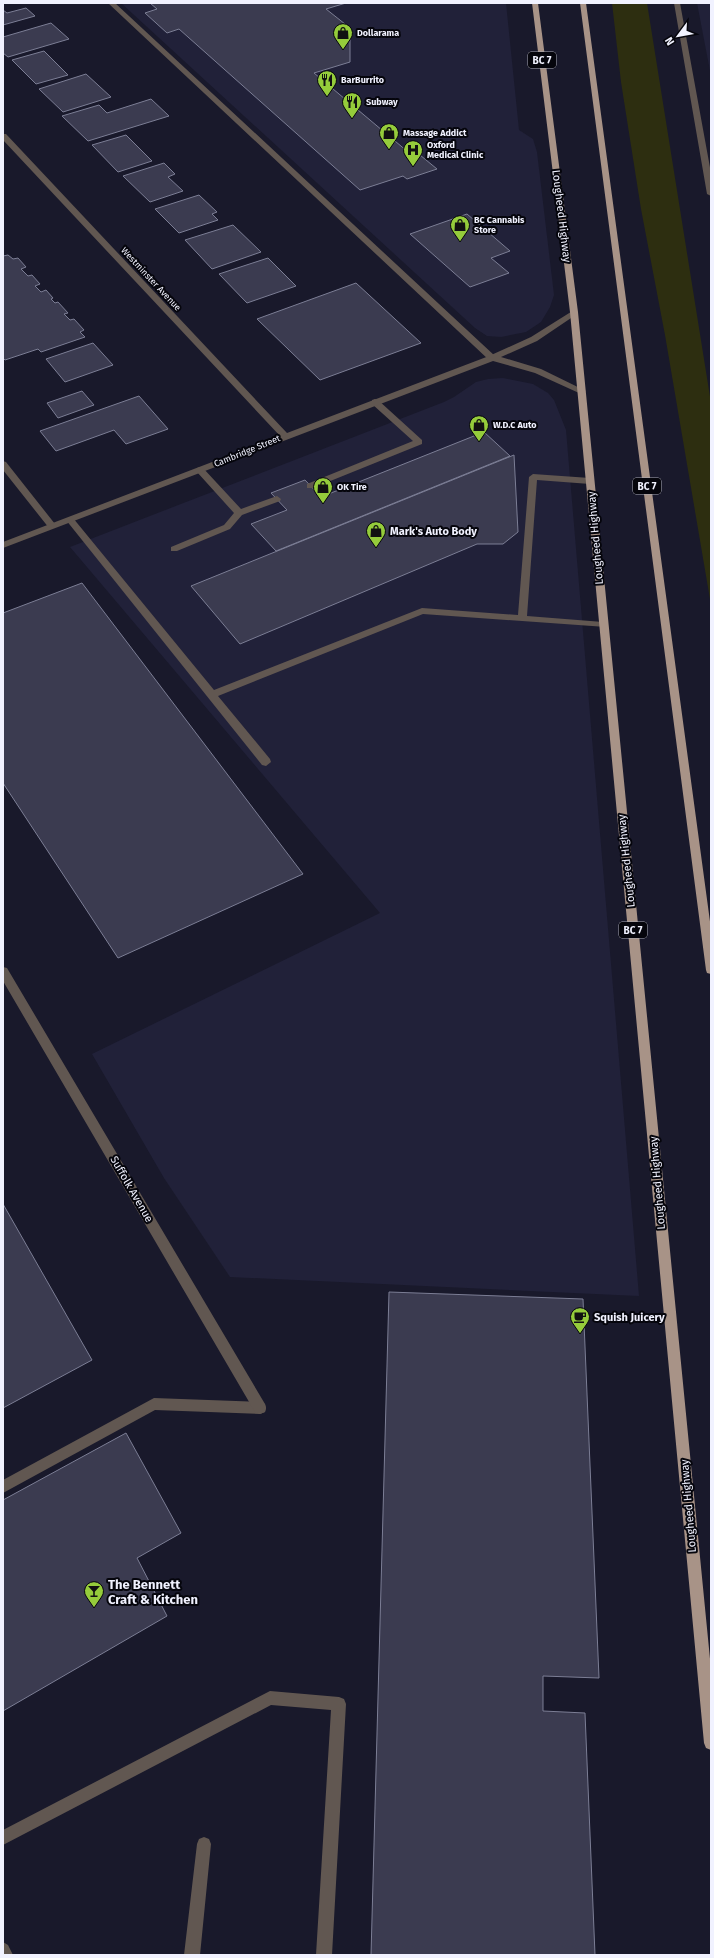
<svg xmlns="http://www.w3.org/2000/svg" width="714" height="1958" font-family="'Fira Sans',sans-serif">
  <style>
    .built { fill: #212139 }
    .green { fill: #2d2e10 }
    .building { fill: #3b3b50; stroke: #7c7e95 }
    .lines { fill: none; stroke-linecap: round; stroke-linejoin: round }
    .service { fill: #615751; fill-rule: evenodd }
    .minor { fill: #615751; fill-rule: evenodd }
    .primary { fill: #a89387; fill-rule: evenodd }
    .labels { text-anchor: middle; stroke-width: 4; stroke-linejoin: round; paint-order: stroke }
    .far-poi-label { font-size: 9px; font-weight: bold; fill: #f1f2ff; stroke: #05050c; text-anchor: start }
    .far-street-label { font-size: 9px; fill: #f1f2ff; stroke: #05050c }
    .shield { fill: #05050c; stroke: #aaabb6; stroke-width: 1 }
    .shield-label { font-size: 10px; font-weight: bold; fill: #f1f2ff }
    .street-label { font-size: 11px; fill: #f1f2ff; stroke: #05050c }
    .poi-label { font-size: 11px; font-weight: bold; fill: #f1f2ff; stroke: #05050c; text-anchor: start }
    .near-poi-label { font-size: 13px; font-weight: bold; fill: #f1f2ff; stroke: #05050c; text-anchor: start }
  </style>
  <rect width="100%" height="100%" fill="#19192b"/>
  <path class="built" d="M121 3H506L519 130 533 139 537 152 554 295 550 307 541 322 526 332 501 337 487 336 475 328Z
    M697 3H711V76Z
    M503 378 533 384 548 393 554 400 566 430 639 1296 230 1277 164 1178 92 1054 380 913 70 547 444 402 454 397 476 382 488 379Z"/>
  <path class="green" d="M612 3H647L711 403V605L665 335 641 209 621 82Z"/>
  <path class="building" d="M150 3H346L326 9 350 28V62L314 73 414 157 420 155 437 169 407 179 403 176 360 190 179 29 167 33 145 13 157 9Z
    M26 8 35 16 3 25V10L7 13Z
    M51 23 69 39 8 57 3 53V37Z
    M44 51 68 75 36 84 12 60Z
    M86 74 111 97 63 112 39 89Z
    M151 99 169 116 88 141 62 116 99 105 107 113Z
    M126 135 152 161 118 172 92 145Z
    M164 163 175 174 168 177 183 191 150 202 123 176Z
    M199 195 217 212 212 214 218 220 179 233 155 209Z
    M467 214 510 251 491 258 509 273 470 287 410 234Z
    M233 225 261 252 212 269 185 240Z
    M8 255 13 259 18 258 26 267 21 269 28 276 32 275 40 284 35 286 41 292 46 290 53 298 51 299 55 303 58 302 68 313 64 314 70 320 74 319 84 330 80 332 85 337 41 352 38 349 5 360 3 358V256Z
    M268 258 296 286 247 303 219 274Z
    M356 283 421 343 320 380 257 319Z
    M93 343 113 365 65 382 46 359Z
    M82 391 94 405 58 418 47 403Z
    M139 396 168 429 126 444 114 430 56 451 40 431Z
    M484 432 510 456 276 551 251 524 287 510 271 493 305 480 321 497Z
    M514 455 518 532 503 544H477L240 644 191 586Z
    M82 583 303 874 118 958 3 783V613Z
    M3 1204 92 1360 3 1408Z
    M389 1292 583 1299 599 1678 543 1676V1711L585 1713 595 1955H371Z
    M126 1433 181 1533 137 1558 167 1616 3 1711V1500Z"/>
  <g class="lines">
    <path class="service" d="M108 3H115L495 356V360H489Z
      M375 399 378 400 422 440V444L313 488H307V484L413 441 372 404V400Z
      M3 461 6 462 55 524V528H49L3 470Z
      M200 467 203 468 241 509 277 496 281 499 280 501 242 515 230 529 177 551H171V547L224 525 234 513 197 472V468Z
      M533 474 590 478 594 481 590 484 537 480 527 616 603 622 606 623 608 625 606 627 423 614 218 696 270 759 271 762 266 766 262 765 66 520 67 518H73L214 690 422 608 518 615 529 477Z
      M154 1398 260 1402 265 1404 266 1408 265 1412 260 1414 155 1410 3 1493V1480Z
      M270 1691 339 1697 344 1699 346 1704 332 1955H316L331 1710 271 1705 3 1845V1830Z
      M204 1837 209 1839 211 1844 200 1955H184L197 1844 199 1839Z
      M3 1942 8 1945 13 1955H3Z"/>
    <path class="minor" d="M674 3H680L711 173V196L707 194Z
      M3 134H6L287 433 489 356 531 337 574 310 578 312 577 314 537 341 501 357 541 369 586 391 582 394 579 393 535 373 493 361 3 548V542L280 436 3 140Z
      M3 967 7 968 265 1404 266 1408 265 1412 260 1414 255 1412 3 981Z"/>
    <path class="primary" d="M532 3H538L578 312 711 1669V1750L706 1748 704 1743 570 312Z
      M580 3H586L711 929V974L707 973 706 970Z"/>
  </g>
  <defs>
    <g id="shop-pin" transform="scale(1)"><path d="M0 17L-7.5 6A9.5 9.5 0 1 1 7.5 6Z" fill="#95cc3b" stroke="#05050c"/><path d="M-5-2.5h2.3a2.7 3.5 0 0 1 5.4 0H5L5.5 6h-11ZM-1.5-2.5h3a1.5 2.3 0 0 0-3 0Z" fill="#111"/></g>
    <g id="restaurant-pin" transform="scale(1)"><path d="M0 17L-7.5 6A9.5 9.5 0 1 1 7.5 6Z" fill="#95cc3b" stroke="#05050c"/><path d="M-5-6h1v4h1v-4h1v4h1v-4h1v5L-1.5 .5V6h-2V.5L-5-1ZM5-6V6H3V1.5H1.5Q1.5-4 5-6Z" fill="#111"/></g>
    <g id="hospital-pin" transform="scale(1)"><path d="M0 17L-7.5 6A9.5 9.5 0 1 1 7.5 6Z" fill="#95cc3b" stroke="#05050c"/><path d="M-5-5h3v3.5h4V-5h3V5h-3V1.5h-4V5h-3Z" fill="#111"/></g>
    <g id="cafe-pin" transform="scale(1)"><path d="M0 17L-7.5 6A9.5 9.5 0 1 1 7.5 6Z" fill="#95cc3b" stroke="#05050c"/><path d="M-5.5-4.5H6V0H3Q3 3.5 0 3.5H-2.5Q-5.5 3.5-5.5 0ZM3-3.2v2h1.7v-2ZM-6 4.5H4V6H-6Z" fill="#111"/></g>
    <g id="bar-pin" transform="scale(1)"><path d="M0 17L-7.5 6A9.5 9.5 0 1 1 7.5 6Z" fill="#95cc3b" stroke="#05050c"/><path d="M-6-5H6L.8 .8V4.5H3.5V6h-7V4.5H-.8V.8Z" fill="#111"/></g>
  </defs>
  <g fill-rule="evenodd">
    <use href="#shop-pin" x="343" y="33"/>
    <use href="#restaurant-pin" x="327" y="80"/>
    <use href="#restaurant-pin" x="352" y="102"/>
    <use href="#shop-pin" x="389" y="133"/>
    <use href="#hospital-pin" x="413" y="150"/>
    <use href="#shop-pin" x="460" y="225"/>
    <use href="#shop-pin" x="479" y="425"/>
    <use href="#shop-pin" x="323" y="487"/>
    <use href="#shop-pin" x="376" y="531"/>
    <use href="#cafe-pin" x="580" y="1317"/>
    <use href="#bar-pin" x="94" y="1591"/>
  </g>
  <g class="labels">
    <g class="far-poi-label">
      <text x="357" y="36">Dollarama</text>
      <text x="341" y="83">BarBurrito</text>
      <text x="366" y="105">Subway</text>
      <text x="403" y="136">Massage Addict</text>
      <text x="427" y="148">Oxford<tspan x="427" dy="10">Medical Clinic</tspan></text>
      <text x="474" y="223">BC Cannabis<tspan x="474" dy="10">Store</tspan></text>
      <text x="493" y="428">W.D.C Auto</text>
      <text x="337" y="490">OK Tire</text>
    </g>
    <g class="far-street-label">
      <text transform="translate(151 279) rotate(47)" y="3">Westminster Avenue</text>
      <text transform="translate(247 451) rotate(-22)" y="3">Cambridge Street</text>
    </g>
    <g class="shield">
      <rect x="528" y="52" width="28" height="16" rx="3"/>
      <rect x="633" y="478" width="28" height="16" rx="3"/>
      <rect x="619" y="922" width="28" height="16" rx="3"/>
    </g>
    <g class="shield-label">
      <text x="542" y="64">BC 7</text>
      <text x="647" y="490">BC 7</text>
      <text x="633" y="934">BC 7</text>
    </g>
    <g class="street-label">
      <text transform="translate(562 216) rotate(83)" y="4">Lougheed Highway</text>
      <text transform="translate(595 538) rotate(-95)" y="4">Lougheed Highway</text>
      <text transform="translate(626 861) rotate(-96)" y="4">Lougheed Highway</text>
      <text transform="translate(657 1183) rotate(-95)" y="4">Lougheed Highway</text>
      <text transform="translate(132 1189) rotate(60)" y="4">Suffolk Avenue</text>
      <text transform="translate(688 1506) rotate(-95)" y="4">Lougheed Highway</text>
    </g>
    <g class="poi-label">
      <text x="390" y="535">Mark's Auto Body</text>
      <text x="594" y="1321">Squish Juicery</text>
    </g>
    <g class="near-poi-label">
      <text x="108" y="1589">The Bennett<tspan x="108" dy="15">Craft &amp; Kitchen</tspan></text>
    </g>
  </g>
  <rect width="714" height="1958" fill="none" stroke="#f1f2ff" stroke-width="8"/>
  <g transform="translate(678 36) rotate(238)" stroke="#05050c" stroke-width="3" paint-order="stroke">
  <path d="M0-3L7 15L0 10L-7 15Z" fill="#f1f2ff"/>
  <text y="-6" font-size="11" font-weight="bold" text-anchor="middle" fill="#f1f2ff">N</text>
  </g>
</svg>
